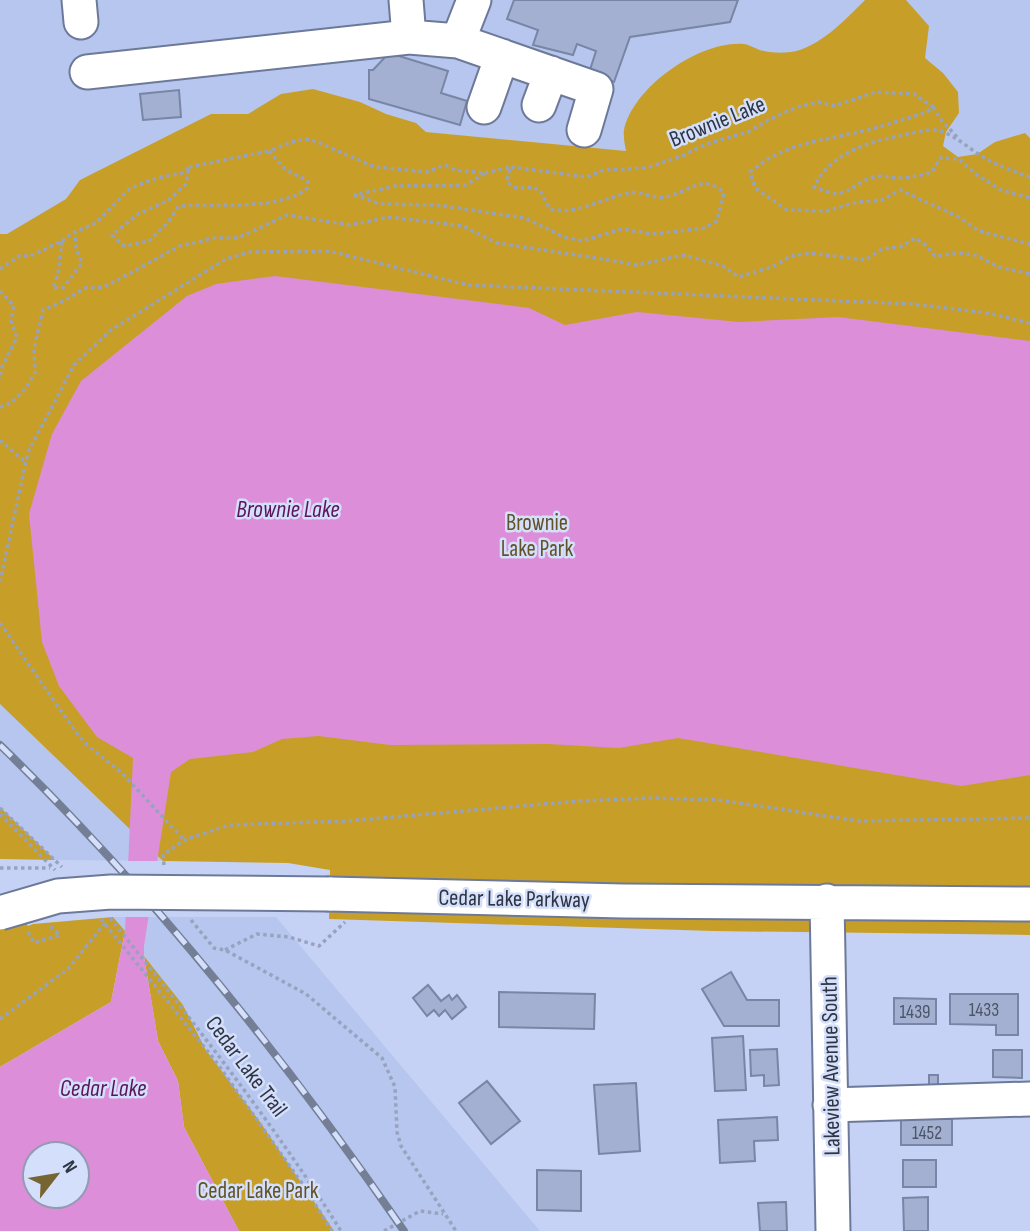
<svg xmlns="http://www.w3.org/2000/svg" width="1030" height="1231" font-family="'Sofia Sans Condensed',sans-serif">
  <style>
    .built { fill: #b6c6ef }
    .green { fill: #c79f28 }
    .water { fill: #dd8ed9; fill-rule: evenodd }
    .pier { fill: #c5d2f5 }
    .building { fill: #a3b0d1; stroke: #7985a5; stroke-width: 2 }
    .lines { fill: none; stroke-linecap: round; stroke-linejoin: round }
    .minor-casing { stroke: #6d7998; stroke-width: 37 }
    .path { stroke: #97a2be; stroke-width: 3.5; stroke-dasharray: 3.5 3.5; stroke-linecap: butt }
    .minor { stroke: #fff; stroke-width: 33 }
    .rail-casing { stroke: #747e95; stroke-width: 8 }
    .rail { stroke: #d4dffb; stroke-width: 5; stroke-dasharray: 16; stroke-linecap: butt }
    .minor-bridge-casing { stroke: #6d7998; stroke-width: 37; stroke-linecap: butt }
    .path-bridge { stroke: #97a2be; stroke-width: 3.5; stroke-dasharray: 3.5 3.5; stroke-linecap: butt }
    .minor-bridge { stroke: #fff; stroke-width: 33 }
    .labels { text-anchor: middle; stroke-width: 5; stroke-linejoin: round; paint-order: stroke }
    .number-label { font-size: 19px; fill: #4c5466 }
    .street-label { font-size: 23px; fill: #2f3542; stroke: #d4dffb }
    .park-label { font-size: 23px; fill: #635225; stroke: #d4dffb }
    .water-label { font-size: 24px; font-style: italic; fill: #5c155a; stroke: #d4dffb }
  </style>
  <rect width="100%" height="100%" fill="#c5d2f5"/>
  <path class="built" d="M0 0H1030V190L257 116 0 263Z
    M0 675 100 773 185 861 55 860 0 807Z
    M113 917H276L540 1231H334L227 1088 183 1005Z"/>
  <path class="green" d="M865 0H906L929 26 925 58 943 73 958 92 959 113 946 132 943 146 958 157 977 154 995 142 1025 133 1030 138V935L713 931 329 919 330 870 288 863 163 861 0 704V234H7L66 199 80 180 211 114H248L281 94 313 89 360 102 386 114 416 123 426 132 626 151C625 145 623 136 624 130 633 87 700 40 744 44 751 45 757 50 764 51 772 53 783 53 791 52 819 48 846 19 865 0Z
    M0 807 55 860 0 859Z
    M113 917 125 931 111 1002 0 1067V927L23 919 28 926 33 924Z
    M144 956 183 1005 206 1050 260 1122 334 1231H239L184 1127 178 1081 158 1041Z"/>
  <path class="water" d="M275 276 529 308 565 325 637 312 739 322 838 317 1030 341V775L961 786 678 738 619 748 548 744 390 745 319 736 282 739 253 752 190 759 171 772 144 946V956L158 1041 178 1081 184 1127 239 1231H0V1067L111 1002 125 931 133 758 97 737 59 686 42 642 29 514 52 434 81 381 187 296 216 284ZM35 1154H77V1196H35Z"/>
  <path class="pier" d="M125 861H161L152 917H122Z"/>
  <path class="building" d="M514 0H738L730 22 630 37 614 82 589 73 596 51 577 44 573 55 533 45 538 30 507 19Z
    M389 53 448 71 441 93 467 101 460 125 369 99V70H373Z
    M179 90 181 117 143 120 140 94Z
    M731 972 747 1000H779V1026H724L702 989Z
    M428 985 441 1001 449 995 452 1000 457 995 466 1007 452 1019 445 1010 439 1016 434 1010 427 1016 413 998Z
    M499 992 595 994 594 1029 499 1027Z
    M950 994H1018V1035H996V1025L950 1024Z
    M894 998 936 999V1024H894Z
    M743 1036 746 1090 715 1091 712 1038Z
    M777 1049 779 1085 764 1086V1075L751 1076 750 1050Z
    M993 1050H1022V1078L993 1077Z
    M929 1075H938V1088H929Z
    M487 1081 520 1121 491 1144 459 1103Z
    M636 1083 640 1151 599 1154 594 1085Z
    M777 1117 778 1140 754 1141 755 1161 720 1163 718 1120Z
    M901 1119H952V1145H901Z
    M903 1160H936V1187H903Z
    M537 1170 581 1171V1211L537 1210Z
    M928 1197V1231H904L903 1198Z
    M786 1202 787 1231H760L758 1203Z"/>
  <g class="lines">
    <g class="minor-casing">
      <path id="minor" d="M79 0 81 22
        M406 0 409 37
        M458 41 474 0
        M87 72 409 37 458 41 596 89 584 130
        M539 105 551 73
        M484 107 502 56
        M329 894 623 901 1030 904
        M827 901 833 1231
        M830 1105 1030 1099"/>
    </g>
    <path class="path" d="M933 107 942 121 958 138
      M189 167 269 151
      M485 173 510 167
      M1030 177C1015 172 999 166 985 158 970 150 957 136 940 131 931 128 917 132 908 134 872 141 831 151 814 187 854 205 850 178 882 176 887 176 893 178 898 178 909 178 922 175 932 172L940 158 959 159 977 175 1001 190 1030 198
      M62 241 74 232
      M0 269 19 256H30L62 241 58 274 53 288H63L82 263 76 248 75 232 96 223 130 188 157 178 182 173 189 167 186 184 169 200 138 214 112 235 124 246 149 241 169 221 178 207 190 205C222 204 282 210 307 188L308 181 285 169 269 151 295 141 310 139 375 167 427 172 445 165 455 170 485 173 466 185 395 186 355 195 380 204 437 205 525 218 564 237 582 241 622 229 653 234 704 228 717 221 724 193C702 172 689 193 665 197 652 199 641 190 628 193 602 198 577 216 550 209L541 192 534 187C524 188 514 191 507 181L510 167 587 177 604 170 646 168 682 156 706 144 748 132 768 120 797 107 818 102 835 106 875 92 914 94 933 107 927 112C902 120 876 129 849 134 809 143 783 145 750 172L755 188 787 210 826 211 857 202 882 200 900 190 959 217 979 231 1030 244
      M0 291 14 306 11 321 17 337 1 369 0 379
      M0 407 11 403 25 389 35 373 34 348 43 310 64 301 85 288 104 287 180 246 215 238H238L287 215 350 225 390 217 463 226 497 243 603 259 637 265 684 255 723 266 739 277 772 267 791 256 810 253 865 260 882 249 900 247 915 238 927 246 935 256 959 253 975 255 999 267 1030 274
      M0 440 25 462
      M0 582 28 452 74 365 111 330 226 259 250 252 329 251 468 285 912 304 988 313 1030 323
      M0 623 75 731 87 745 122 773 184 840
      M0 808 62 867
      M0 814 55 870
      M164 865 163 855 184 840 229 825 347 821 579 801 652 798 718 800 860 821 1030 818
      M110 918C192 1020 272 1121 341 1231
      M101 919 214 1059 301 1182 332 1231
      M191 920 214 948 225 950 306 994 382 1058 395 1087 397 1132 401 1146 456 1231
      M28 932 34 943 60 935 50 926
      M225 950 257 934 289 937 319 946 345 922
      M0 1019 68 969 106 922
      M384 1231 420 1211 443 1214"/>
    <use href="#minor" class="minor"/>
    <g class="rail-casing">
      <path id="rail" d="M0 745C152 892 284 1057 404 1231"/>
    </g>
    <use href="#rail" class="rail"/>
    <g class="minor-bridge-casing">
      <path id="minor-bridge" d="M0 913 58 896 111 892 329 894"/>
    </g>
    <path class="path-bridge" d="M0 868H50"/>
    <use href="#minor-bridge" class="minor-bridge"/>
  </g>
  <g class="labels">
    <g class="number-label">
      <text x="984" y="1016">1433</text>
      <text x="915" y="1018">1439</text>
      <text x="927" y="1139">1452</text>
    </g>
    <g class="street-label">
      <text transform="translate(717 121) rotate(-22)" y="8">Brownie Lake</text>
      <text transform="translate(514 898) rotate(1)" y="8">Cedar Lake Parkway</text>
      <text transform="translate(247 1066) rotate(53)" y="8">Cedar Lake Trail</text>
      <text transform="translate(830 1066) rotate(-91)" y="8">Lakeview Avenue South</text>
    </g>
    <g class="park-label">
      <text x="537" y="530">Brownie<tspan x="537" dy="26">Lake Park</tspan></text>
      <text x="258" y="1198">Cedar Lake Park</text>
    </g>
    <g class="water-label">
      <text x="288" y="517">Brownie Lake</text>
      <text x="103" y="1096">Cedar Lake</text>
    </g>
  </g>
  <g transform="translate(56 1175) rotate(59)"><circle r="33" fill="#d4dffb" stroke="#929bb1" stroke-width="2"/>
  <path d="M0-5L12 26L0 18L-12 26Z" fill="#776433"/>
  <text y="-10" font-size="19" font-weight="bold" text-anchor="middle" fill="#2f3542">N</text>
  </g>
</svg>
